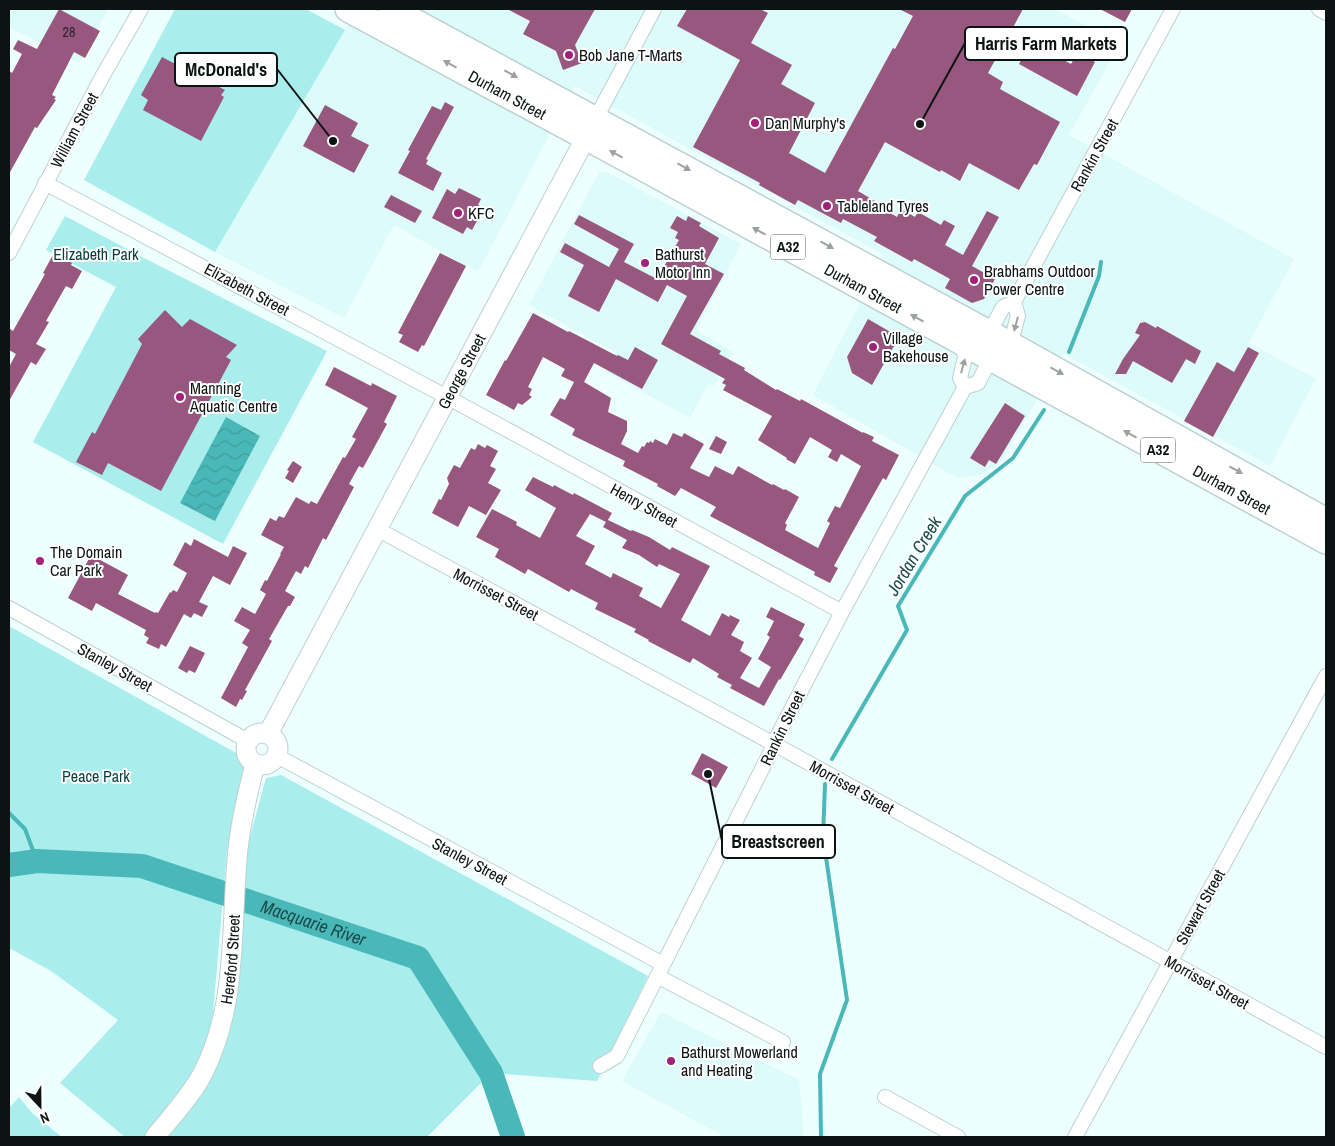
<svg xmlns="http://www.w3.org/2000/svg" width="1335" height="1146" font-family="'Archivo Narrow',sans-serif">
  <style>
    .built { fill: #dcfbfa }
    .park { fill: #a9eded }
    .water { fill: url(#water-waves) }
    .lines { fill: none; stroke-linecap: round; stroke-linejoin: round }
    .stream { stroke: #4ab8b8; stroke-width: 4 }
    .river { stroke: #4ab8b8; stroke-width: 24 }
    .building { fill: #97577e; fill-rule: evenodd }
    .street-casing { stroke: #bcd1d1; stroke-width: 16 }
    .secondary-casing { stroke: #bcd1d1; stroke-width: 21 }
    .highway-casing { stroke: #bcd1d1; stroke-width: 28 }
    .street { stroke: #fff; stroke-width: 14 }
    .secondary { stroke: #fff; stroke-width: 19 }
    .highway { stroke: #fff; stroke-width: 25 }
    .oneway { fill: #9ea1a1 }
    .poi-dot { fill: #9f2378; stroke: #fff; stroke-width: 2 }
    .labels { text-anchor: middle; stroke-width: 4; stroke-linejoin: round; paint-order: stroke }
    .number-label { font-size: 14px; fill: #2f242e }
    .shield { fill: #fff; stroke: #555a5a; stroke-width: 1 }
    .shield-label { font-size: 15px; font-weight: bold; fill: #0c1313 }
    .poi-label { font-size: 16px; fill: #0c1313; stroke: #fff; text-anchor: start }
    .street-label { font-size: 16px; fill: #0c1313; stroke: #fff }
    .park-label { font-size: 16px; fill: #083d3d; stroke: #fff }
    .water-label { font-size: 18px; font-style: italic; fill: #1a4b4b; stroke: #fff }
    .leader { fill: none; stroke: #0c1313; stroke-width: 2 }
    .callout-dot { fill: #0c1313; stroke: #fff; stroke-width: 2 }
    .callout { fill: #fff; stroke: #0c1313; stroke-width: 2 }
    .callout-label { font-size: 18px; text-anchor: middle; font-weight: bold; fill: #0c1313 }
  </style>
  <defs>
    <pattern id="water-waves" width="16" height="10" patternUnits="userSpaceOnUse" patternTransform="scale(1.25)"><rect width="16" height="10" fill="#4ab8b8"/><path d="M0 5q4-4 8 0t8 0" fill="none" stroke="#409d9d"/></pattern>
  </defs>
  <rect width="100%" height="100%" fill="#eff"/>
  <path class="built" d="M9 9H108L79 63 9 27Z
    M355 9H1055L1120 44 1069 135 1294 259 1249 343 1316 379 1270 466 1064 354 1001 462 982 475 957 478 813 395 884 255 575 86 478 272 394 225 344 318 215 252 345 30Z
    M599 172H607L741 244 696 330 733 352 714 386 708 384 690 418 606 372 615 352 529 305Z
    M661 1012 799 1080 804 1137H725L622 1081Z"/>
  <path class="park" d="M175 9H306L345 30 215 252 84 180Z
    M65 216 146 259 327 351 223 544 33 442 116 287 46 250Z
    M9 626 245 758 241 761 245 769 227 851 212 1025 215 1067 246 851 266 778 281 775 648 976 597 1081 491 1073 427 1137H125L60 1083 118 1020 51 971 9 948Z
    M19 1097 33 1114 62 1137H9V1108Z"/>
  <path class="water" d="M226 417 260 436 215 521 180 503Z"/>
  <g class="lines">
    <path class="stream" d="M1069 352 1099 276 1101 262
      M832 759 907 630 898 606 965 496 1013 458 1044 410
      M9 813 25 829 37 861
      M821 1137 820 1074 847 1000 823 837 825 784"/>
    <path class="river" id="s1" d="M9 865 37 861 142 866 418 958 491 1073 513 1137"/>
  </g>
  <path class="building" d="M59 9 100 31 85 58 74 52 52 95 56 97 54 99 56 100 37 128 35 127 9 174V71L12 73 22 54 13 49 18 40 37 49Z
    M507 9H595L575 45 582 63 563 70 556 51 523 34 530 21Z
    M687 9H760L768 13 751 43 792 65 781 84 815 103 789 153 825 173 893 48 895 49 913 16 899 9H1023L988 73 1003 82 1000 89 1060 122 1037 165 1034 164 1019 190 969 163 960 181 941 170 940 172 885 142 858 191 878 203 876 205 897 217 901 209 915 217 918 212 941 225 944 220 955 226 945 245 963 255 987 211 999 217 972 266 995 279 984 299 972 303 945 288 950 279 914 259 912 262 874 241 877 237 843 219 841 223 798 200 795 205 759 185 760 183 693 147 740 60 677 26Z
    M1100 9H1132L1125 22Z
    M1084 41 1098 48 1092 60 1095 62 1077 96 1019 64 1031 42 1071 64Z
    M162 57 225 90 221 95 224 97 201 141 143 110 148 100 141 95Z
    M445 102 454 107 426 159 428 160 426 164 442 173 433 191 398 173 410 151 408 150 432 106 441 110Z
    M325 105 358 123 351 136 369 145 354 173 303 146Z
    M459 188 481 199 478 205 484 208 472 230 467 227 463 234 432 218 447 189 455 194Z
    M391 195 422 211 415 223 384 207Z
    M579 215 634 244 624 262 657 279 679 240 675 238 678 232 670 228 677 216 686 221 688 216 701 223 699 226 719 238 705 264 724 274 690 334 721 351 719 354 745 368 744 370 776 390 777 389 800 401 801 399 812 405 863 433V432L874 437 872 441 899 455 886 480 883 478 851 535 834 566 838 568 830 583 814 575 815 572 710 516 716 507 681 488 675 496 657 486 658 484 623 466 625 461 572 435 575 429 550 415 560 398 565 400 574 382 561 376 565 369 543 357 528 387 532 389 529 395 532 397 522 405 518 403 514 410 486 395 505 360 506 361 533 313 568 332 569 331 617 356 618 355 628 360 635 347 658 360 642 389 594 363 584 382 611 398 608 412 627 421V431L621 444 638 453 642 446 644 447 647 442 649 443 650 441 653 443 655 439 667 445 673 433 682 437 684 433 704 444 690 468 709 477 715 466 733 475 738 466 772 485 773 484 784 490 785 489 799 497 785 523 787 525 785 530 818 548 830 523 827 521 835 506 840 508 861 466 841 454 837 462 828 457 832 450 810 437 795 464 786 459 787 458 758 440 772 416 723 390 726 385 722 383 725 379 661 344 687 296 667 285 658 302 616 279 599 312 568 296 584 265 560 252 565 243 609 267 619 249 574 224Z
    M54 253 72 263 71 265 82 271 72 289 66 286 46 321 49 322 36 344 46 349 36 365 31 362 9 401V367L16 354 9 350V328L13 331 45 274 43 273Z
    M440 253 466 266 424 346 422 345 418 352 399 342 403 335 398 333Z
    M165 310 182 327 190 319 237 345 226 357 231 360 161 491 108 463 102 475 76 462 92 432 95 434 142 344 138 339Z
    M868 319 899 337 872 385 852 373 847 357Z
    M1145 322 1156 328 1157 326 1201 351 1195 364 1186 359 1172 383 1133 361 1126 374H1115L1123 359 1140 335 1135 333 1140 323Z
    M1248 347 1259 353 1213 437 1184 421 1217 362 1234 372Z
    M334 367 371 386 372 383 397 396 384 422 387 424 363 468 359 466 349 484 354 487 326 540 323 538 308 568 305 566 301 574 296 571 285 591 295 597 290 606H288L269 639 272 641 245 690 247 691 242 700 240 699 236 707 221 698 248 647 242 643 250 630 234 621 242 607 255 614 266 594 260 590 265 580 267 581 281 554H280L284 547 261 535 270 518 276 521 279 516 284 518 296 497 309 504 311 501 317 504 343 457 345 458 356 439 352 437 368 408 325 385Z
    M1005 403 1025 416 996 464 989 460 985 467 970 458Z
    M716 436 727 442 721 454 709 449Z
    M478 444 485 448 487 445 498 451 490 466 496 469 488 483 501 490 486 515 469 506 458 527 432 513 439 499 441 500 449 484 447 478 454 465 460 468 471 448 475 450Z
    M293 461 302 467 293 483 285 478 289 471 287 470Z
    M533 477 553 487 554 485 573 495 574 493 595 504 612 513 608 520 631 531 632 530 649 537 670 550 672 547 710 566 681 620 710 636 722 613 729 617 730 615 740 620 731 635 744 642 740 651 752 658 740 678 759 688 771 667 758 659 770 637 767 635 774 621 766 617 771 607 805 624 799 636 804 639 780 680 779 679 764 706 730 688 732 685 717 677 719 674 693 658 690 663 648 641 649 640 634 632 636 629 595 609 598 603 571 589 569 592 528 569 525 574 495 557 499 549 476 537 492 509 517 522 516 525 540 538 556 508 525 490ZM590 514 606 522 603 527 627 540 622 548 639 555 657 567 659 564 680 574 661 608 639 596 643 588 613 573 611 578 585 564 595 546 576 536Z
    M194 539 228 557 233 546 247 553 230 585 213 576 199 602 208 606 202 617 194 613 191 618 184 614 166 647 161 644 159 649 146 643 149 638 144 635 146 630 96 603 92 611 68 598 91 555 128 575 118 594 155 613 156 612 158 613 170 592 171 593 173 590 177 592 187 573 173 565 185 542 191 546Z
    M190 646 205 653 195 673 189 670 187 673 178 668Z
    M702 753 728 767 716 788 691 774Z"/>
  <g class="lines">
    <g class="street-casing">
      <path id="street" d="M1319 9 1326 13
        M595 120 654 9
        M45 183 447 397 842 612
        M9 253 102 77 141 9
        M963 343 965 357 960 378 965 387
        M1014 347 1013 334 1018 316 1014 302
        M377 529 774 744 1326 1047
        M9 608 248 741
        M277 756 663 964
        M657 976 783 1042
        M600 1066 617 1056 768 757 779 733 842 612 965 387 978 383 991 358 989 333 1003 307 1014 302 1173 9
        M885 1097 958 1137
        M1075 1137 1326 676"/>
    </g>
    <g class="secondary-casing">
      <g id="secondary">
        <circle cx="262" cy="749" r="16"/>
        <path id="s2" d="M268 734 592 126"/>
        <path id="s3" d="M155 1137C171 1117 191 1096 203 1073 239 1002 230 926 238 849 241 820 248 792 255 764"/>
      </g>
    </g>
    <g class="highway-casing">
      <g id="highway">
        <path id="s4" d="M348 9 647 170 1326 541"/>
        <path d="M391 9 1018 349 1326 521"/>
      </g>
    </g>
    <use href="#street" class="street"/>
    <use href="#secondary" class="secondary"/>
    <use href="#highway" class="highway"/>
  </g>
  <defs><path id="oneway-solid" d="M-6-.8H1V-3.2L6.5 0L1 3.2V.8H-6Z" transform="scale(1.25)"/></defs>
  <g class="oneway">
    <use href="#oneway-solid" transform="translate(450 64) rotate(-151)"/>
    <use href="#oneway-solid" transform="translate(511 74) rotate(29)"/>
    <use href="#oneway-solid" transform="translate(616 154) rotate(-152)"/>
    <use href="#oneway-solid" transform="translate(684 167) rotate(29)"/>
    <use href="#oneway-solid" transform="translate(759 231) rotate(-151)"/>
    <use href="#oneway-solid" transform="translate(827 245) rotate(29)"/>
    <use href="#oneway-solid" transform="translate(917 318) rotate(-151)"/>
    <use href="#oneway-solid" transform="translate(1016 324) rotate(105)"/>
    <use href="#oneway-solid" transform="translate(963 366) rotate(-75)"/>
    <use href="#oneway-solid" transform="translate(1057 371) rotate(29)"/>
    <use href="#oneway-solid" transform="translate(1130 434) rotate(-151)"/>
    <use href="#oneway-solid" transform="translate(1236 470) rotate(29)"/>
  </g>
  <g class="poi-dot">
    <circle cx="569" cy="55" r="5"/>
    <circle cx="755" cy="123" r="5"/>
    <circle cx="827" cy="206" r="5"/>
    <circle cx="458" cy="213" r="5"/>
    <circle cx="645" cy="263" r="5"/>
    <circle cx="974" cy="280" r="5"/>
    <circle cx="873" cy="347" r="5"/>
    <circle cx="180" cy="397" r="5"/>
    <circle cx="40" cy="561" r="5"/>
    <circle cx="671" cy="1061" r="5"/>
  </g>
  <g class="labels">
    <g class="number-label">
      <text x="69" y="37">28</text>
    </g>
    <g class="shield">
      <rect x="770.5" y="234.5" width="35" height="25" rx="4"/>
      <rect x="1140.5" y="437.5" width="35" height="25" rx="4"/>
    </g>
    <g class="shield-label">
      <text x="788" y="252">A32</text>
      <text x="1158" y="455">A32</text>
    </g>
    <g class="poi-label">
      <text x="579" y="61">Bob Jane T-Marts</text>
      <text x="765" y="129">Dan Murphy's</text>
      <text x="837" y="212">Tableland Tyres</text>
      <text x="468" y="219">KFC</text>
      <text x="655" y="260">Bathurst<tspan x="655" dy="18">Motor Inn</tspan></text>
      <text x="984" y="277">Brabhams Outdoor<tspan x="984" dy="18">Power Centre</tspan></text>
      <text x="883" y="344">Village<tspan x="883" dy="18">Bakehouse</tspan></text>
      <text x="190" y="394">Manning<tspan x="190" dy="18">Aquatic Centre</tspan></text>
      <text x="50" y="558">The Domain<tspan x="50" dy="18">Car Park</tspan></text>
      <text x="681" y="1058">Bathurst Mowerland<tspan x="681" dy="18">and Heating</tspan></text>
    </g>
    <g class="street-label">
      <text dy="6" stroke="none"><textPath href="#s4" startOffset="181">Durham Street</textPath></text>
      <text transform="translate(74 130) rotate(-62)" y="6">William Street</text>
      <text transform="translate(1094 155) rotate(-61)" y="6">Rankin Street</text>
      <text dy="6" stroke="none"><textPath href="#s4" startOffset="586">Durham Street</textPath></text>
      <text transform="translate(247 289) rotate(28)" y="6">Elizabeth Street</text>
      <text dy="6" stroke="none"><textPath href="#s2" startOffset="411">George Street</textPath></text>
      <text dy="6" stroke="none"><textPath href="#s4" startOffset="1006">Durham Street</textPath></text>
      <text transform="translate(644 505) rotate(29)" y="6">Henry Street</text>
      <text transform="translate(496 594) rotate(28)" y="6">Morrisset Street</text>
      <text transform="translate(115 667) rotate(29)" y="6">Stanley Street</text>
      <text transform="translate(782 728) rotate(-64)" y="6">Rankin Street</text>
      <text transform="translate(852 787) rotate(29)" y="6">Morrisset Street</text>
      <text transform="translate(470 861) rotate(28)" y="6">Stanley Street</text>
      <text transform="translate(1200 907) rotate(-61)" y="6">Stewart Street</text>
      <text dy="6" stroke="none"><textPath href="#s3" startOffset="198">Hereford Street</textPath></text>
      <text transform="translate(1207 982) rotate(29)" y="6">Morrisset Street</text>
    </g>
    <g class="park-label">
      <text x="96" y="260">Elizabeth Park</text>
      <text x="96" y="782">Peace Park</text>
    </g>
    <g class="water-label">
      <text transform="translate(914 556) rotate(-59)" y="6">Jordan Creek</text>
      <text dy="6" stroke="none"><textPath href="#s1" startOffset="314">Macquarie River</textPath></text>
    </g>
  </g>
  <path class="leader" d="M920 124L965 43M333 141L277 69M708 774L722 841"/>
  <g class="callout-dot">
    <circle cx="920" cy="124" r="5"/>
    <circle cx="333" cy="141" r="5"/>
    <circle cx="708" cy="774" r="5"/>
  </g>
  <g class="callout">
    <rect x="965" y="27" width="162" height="33" rx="5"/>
    <rect x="175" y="53" width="102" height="33" rx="5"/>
    <rect x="722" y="825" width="113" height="33" rx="5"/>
  </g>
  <g class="callout-label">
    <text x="1046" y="50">Harris Farm Markets</text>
    <text x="226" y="76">McDonald's</text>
    <text x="778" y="848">Breastscreen</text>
  </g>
  <rect width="1335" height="1146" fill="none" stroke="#0c1313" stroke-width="20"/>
  <g transform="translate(40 1106) rotate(158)" stroke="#ffffff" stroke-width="4" paint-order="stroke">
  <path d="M0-4L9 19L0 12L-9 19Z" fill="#0c1313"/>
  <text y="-8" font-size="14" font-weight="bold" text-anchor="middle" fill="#0c1313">N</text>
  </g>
</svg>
